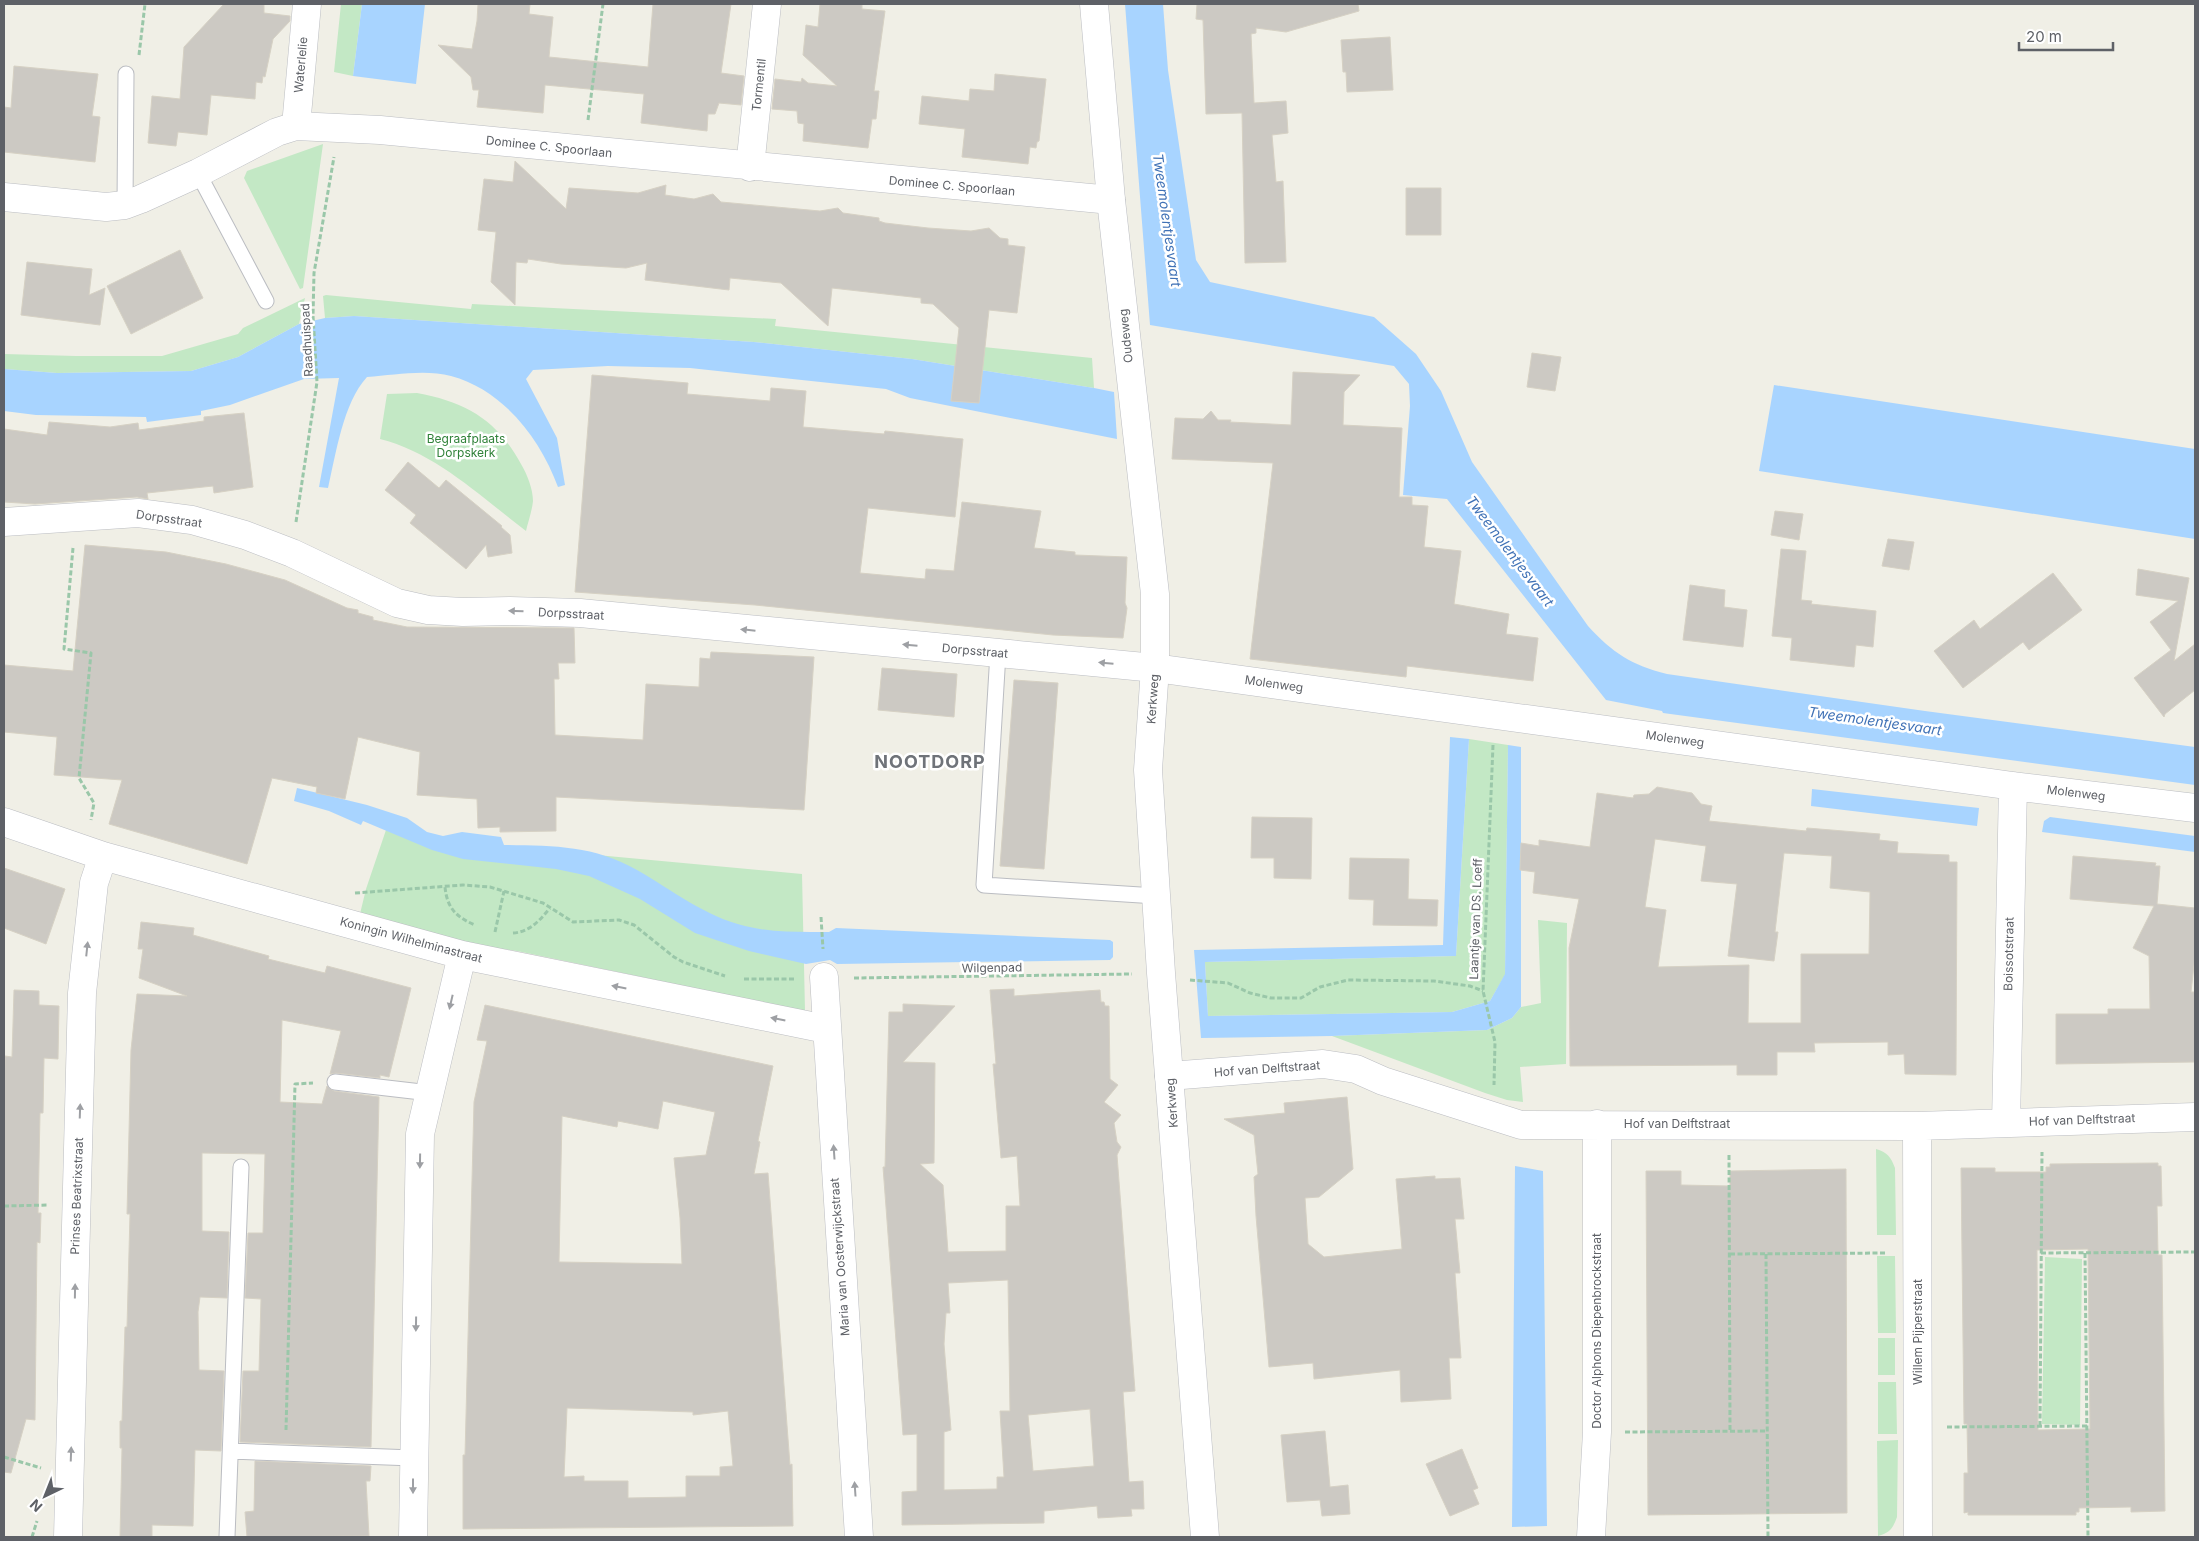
<svg xmlns="http://www.w3.org/2000/svg" width="2199" height="1541" font-family="Inter,sans-serif">
  <style>
    .green { fill: #c3e8c5 }
    .water { fill: #a8d4ff }
    .building { fill: #ccc9c3; stroke: #d6d1c4; fill-rule: evenodd }
    .lines { fill: none; stroke-linecap: round; stroke-linejoin: round }
    .service-casing { stroke: #bbbdc2; stroke-width: 17 }
    .minor-casing { stroke: #bbbdc2; stroke-width: 29 }
    .tertiary-casing { stroke: #bbbdc2; stroke-width: 29 }
    .path { stroke: #9ac7a9; stroke-width: 3; stroke-dasharray: 5 2.5; stroke-linecap: butt }
    .service { stroke: #fff; stroke-width: 15 }
    .minor { stroke: #fff; stroke-width: 28 }
    .tertiary { stroke: #fff; stroke-width: 28 }
    .oneway { fill: #9ea0a4 }
    .labels { text-anchor: middle; stroke-width: 5; stroke-linejoin: round; paint-order: stroke }
    .street-label { font-size: 12px; fill: #5e6167; stroke: #fff }
    .park-label { font-size: 12px; fill: #31823a; stroke: #fff }
    .water-label { font-size: 14px; font-style: italic; fill: #4072b6; stroke: #fff }
    .district-label { font-size: 18px; font-weight: bold; letter-spacing: 1px; fill: #6f7379; stroke: #fff }
  </style>
  <rect width="100%" height="100%" fill="#f0efe6"/>
  <path class="green" d="M341 4H362L353 76 334 72Z
    M323 144 303 288 300 289 244 178 247 171Z
    M326 295 471 309 472 304 776 319 775 326 1092 358 1094 388 912 359 754 342 354 316 325 318 323 296Z
    M305 298 299 324 238 357 191 371 57 373 4 369V354L76 356H162L238 334 243 328Z
    M417 393C466 402 497 420 521 464 527 474 533 489 533 501 532 511 528 522 526 531 481 497 436 453 380 439L387 394Z
    M1469 739 1508 745 1505 975 1490 1001 1452 1012 1208 1016 1205 962 1456 956Z
    M386 830 403 837 802 874 805 1011 517 951 460 943 359 918 366 889Z
    M1538 920 1567 923 1566 1064 1520 1067 1523 1102 1507 1100 1485 1093 1332 1036 1487 1030 1512 1018 1521 1007 1541 1003Z
    M1876 1149C1887 1152 1891 1157 1895 1168L1896 1235H1877Z
    M1877 1256H1895L1896 1333H1878Z
    M2045 1257 2082 1259 2080 1425 2042 1424Z
    M1878 1338H1895V1375H1878Z
    M1878 1382H1896L1897 1434H1878Z
    M1898 1440 1897 1517C1893 1528 1890 1533 1878 1536L1877 1441Z"/>
  <path class="water" d="M362 4H425L416 84 353 76Z
    M1125 4H1163L1168 70 1196 260 1210 282 1374 317 1416 354 1441 391 1472 462 1588 626C1613 653 1631 665 1667 674L1925 711 2195 747V785L1663 713 1662 711 1606 700 1447 499 1403 495 1410 406 1409 384 1394 366 1150 325Z
    M354 316 754 342 912 359 1094 388 1114 392 1117 439 910 398 886 389 690 368 608 366 533 370 526 379 557 438 565 485 558 487C540 438 503 390 451 376 425 369 394 375 367 377 343 403 336 454 328 488L319 487 339 378 304 379 230 405 201 411V415L147 422 146 417 36 415 4 411V369L57 373 191 371 238 357 299 324 325 318Z
    M1774 385 2195 449V539L1759 471Z
    M1450 737 1469 739 1456 956 1205 962 1208 1016 1452 1012 1490 1001 1505 974 1508 745 1521 747V1007L1512 1018 1487 1030 1332 1036 1201 1038 1194 950 1443 945Z
    M297 788 367 805 407 818 427 832 443 836 462 832 501 837 504 845C553 846 593 845 637 870 672 890 706 917 745 926 773 933 801 932 829 932L836 928 1110 940 1113 942V957L1110 960 837 964 830 960 806 964 749 951 695 933 640 899 589 876 556 869 463 859 432 850 363 821 361 825 329 811 294 801Z
    M1812 789 1979 808 1977 826 1811 806Z
    M2050 817 2195 836V852L2042 832 2044 821Z
    M1515 1166 1543 1171 1547 1526 1512 1527Z"/>
  <path class="building" d="M224 4H264V13L290 16V21L273 39 265 77 263 76 262 83 256 82 255 99 211 95 207 135 178 132 176 146 148 143 152 96 180 99 184 47Z
    M478 4H530L529 14 553 17 549 57 648 67 653 4H731L721 73 744 76 741 105 719 103 715 114H708L707 131 641 123 644 94 545 85 543 113 477 107 479 90H473L471 77 438 45 472 49 477 21Z
    M820 4H862V9L885 11 874 91H879L876 119H872L868 148 803 141 804 124 798 123 797 111 772 109 775 79 801 82 802 78 808 83 837 86 803 55 806 25 818 27Z
    M1197 4H1358L1359 11 1286 32 1256 28V33L1251 34 1254 103 1286 101 1288 133 1272 135 1276 182 1283 181 1286 262 1245 263 1242 113 1206 114 1203 20 1196 19Z
    M1390 37 1393 90 1347 92 1346 72H1343L1341 40Z
    M14 66 98 74 92 116 100 117 95 162 4 152V107L11 108Z
    M995 74 1046 79 1039 141 1037 142 1036 148 1030 147 1028 164 962 157 965 129 919 124 922 96 969 101 970 89 994 91Z
    M515 161 566 209 569 188 638 193 666 185 665 195 694 199 713 194 721 202 820 211 838 208 843 213 879 218V221L885 223 928 228 971 231 989 228 1000 238 1008 239V245L1025 247 1017 313 989 310 979 403 951 401 959 328 933 304 921 303V298L832 288 828 326 781 283 730 278 729 290 645 280 647 263 626 268 561 264 528 259 527 263 516 262 515 305 491 282 496 232 478 230 484 179 513 182Z
    M1406 188H1441V235H1406Z
    M180 250 203 298 131 334 107 286Z
    M27 262 92 269 89 295 105 288 100 325 21 315Z
    M1532 353 1561 357 1555 391 1527 387Z
    M1293 372 1360 375 1344 392 1343 425 1402 428 1399 497H1412V505L1428 506 1424 547 1461 551 1454 604 1509 614 1506 634 1538 638 1533 681 1407 666 1406 677 1250 659 1273 463 1172 459 1175 418 1203 419 1211 411 1218 420H1231L1230 422 1291 425Z
    M592 375 688 383 687 394 770 401 771 388 806 391 803 427 884 434 885 431 963 439 955 517 868 508 860 573 925 579 926 569 954 571 962 502 1041 511 1034 548 1075 552V555L1127 557 1125 603 1127 608 1123 638 1053 635 755 605 575 592Z
    M244 413 253 487 214 493 213 486 147 493 148 499 137 497 35 504 4 502V429L47 435 49 422 110 427 138 423 139 430 204 421V417Z
    M408 462 439 488 446 480 502 526 501 527 510 535 512 553 488 557 486 545 466 569 410 523 416 515 385 490Z
    M1775 511 1803 514 1799 540 1771 535Z
    M1888 539 1914 542 1909 570 1882 566Z
    M85 545 166 552 226 564 285 580 347 608 358 610V613L373 617V620L407 627 574 628 575 663H558L559 679H554L555 735 643 740 646 684 699 687 700 658 710 659 711 652 814 657 804 810 556 797V831L500 832V827L478 828 477 799 417 795 420 752 358 737 345 799 316 793 317 787 272 778 247 864 109 824 122 780 54 775 57 737 4 732V665L73 671Z
    M1781 549 1806 551 1801 600 1812 601 1811 604 1876 611 1873 647 1856 645 1854 667 1790 660 1792 638 1772 636Z
    M2138 569 2189 578 2174 661 2195 644V690L2165 714 2164 717 2134 678 2171 650 2150 622 2178 601 2136 595Z
    M2053 573 2082 610 2029 650 2023 642 1963 688 1934 651 1974 620 1980 629Z
    M1690 585 1725 590 1724 607 1747 610 1743 647 1683 640Z
    M882 668 957 674 954 717 878 710Z
    M1014 680 1058 683 1044 869 1000 866Z
    M1657 787 1692 793 1701 804 1712 806 1709 821 1806 831 1807 828 1880 834 1879 840 1898 842 1897 853 1949 855V862H1957L1956 1075 1905 1074 1904 1054 1888 1055V1042L1814 1043 1815 1052H1777V1075H1737V1065L1570 1066 1569 948 1579 899 1533 893 1535 872 1520 870 1521 843 1539 846V840L1590 847 1597 793 1633 798 1634 795 1649 794ZM1655 839 1706 846 1701 881 1737 884 1728 956 1774 961 1778 932H1775L1784 853 1832 856 1830 888 1870 892 1869 954H1801V1023H1748L1749 965 1658 967 1666 910 1645 907Z
    M1252 817 1312 818 1311 879 1274 878V858H1251Z
    M2073 856 2156 863 2155 866H2160L2157 904 2195 908V956L2191 992H2195V1062L2056 1064V1014H2108V1009H2150L2149 956 2133 948 2154 906 2070 899Z
    M1350 858 1409 859 1408 899 1438 900 1437 926 1373 925 1374 900 1349 899Z
    M4 868 65 889 46 944 4 928Z
    M141 922 194 928 193 935 269 956 268 959 325 973 327 966 411 988 389 1077 380 1075V1078L336 1073 330 1074 341 1031 282 1020 280 1102 322 1104 327 1086 334 1091 379 1097 371 1447 240 1442 243 1371H259L261 1299 245 1298 248 1233H263L265 1154 202 1153V1231L229 1232 227 1298 200 1297 198 1312 199 1370 224 1371 221 1451 195 1450 193 1526 152 1525V1537H120L122 1448H120V1421H122L125 1327H127L130 1214H127L131 1050 137 994 187 996 139 978 143 949H138Z
    M1014 989V996L1100 990 1101 1002H1104L1105 1006H1109L1110 1079 1118 1085 1104 1102 1121 1115 1114 1123 1117 1142 1121 1147 1117 1155 1135 1391 1123 1392 1129 1482 1143 1481 1144 1509H1131L1132 1516 1098 1518 1097 1506 1044 1511V1523L902 1525V1492L917 1491V1434L903 1435 883 1167H885L889 1012H903V1004L955 1006 903 1062 935 1063 934 1163 920 1164 943 1185 948 1252 1006 1251V1206H1020L1017 1156 1001 1158 993 1064H996L990 990ZM1008 1280 1010 1411H1000L1004 1477H997V1489L944 1490V1432L951 1430 944 1344 946 1313H950L948 1283ZM1090 1409 1094 1466 1033 1471 1028 1415Z
    M14 990 39 991V1005L59 1006 58 1059 44 1058 43 1113H40L38 1213H41L40 1243 37 1242 35 1420 26 1419 11 1473 4 1472V1087L5 1056 12 1057Z
    M485 1005 773 1066 758 1141 760 1142 754 1174 768 1173 790 1465 792 1464 793 1526 463 1529V1455H465L474 1102 487 1041 477 1040ZM663 1101 715 1112 706 1155 674 1158 680 1218 682 1264 559 1262 562 1116 617 1127 618 1121 658 1129ZM567 1408 693 1412V1415L728 1411 733 1466 720 1467V1476H686V1497L628 1498V1481H584V1476L564 1477Z
    M1347 1097 1353 1169 1319 1197 1305 1198 1308 1244 1324 1257 1402 1249 1396 1179 1435 1176V1179L1460 1178 1464 1219H1455L1460 1273H1455L1461 1358H1449L1451 1399 1401 1402 1400 1370 1314 1379 1313 1363 1269 1367 1256 1216 1254 1177 1258 1174 1254 1135 1224 1119 1285 1113 1284 1103Z
    M2158 1163V1166H2161L2162 1206H2157L2158 1255H2162L2165 1511 2131 1512V1507L2079 1508V1512H2076V1515H1968V1512L1964 1513V1473H1968L1967 1424H1964L1961 1168H1995V1172H2046V1167H2050V1164ZM2088 1249 2090 1429 2038 1430 2037 1250Z
    M1846 1169 1847 1513 1648 1515 1646 1171H1681V1185L1730 1186V1171Z
    M1325 1431 1330 1487 1348 1485 1350 1514 1322 1516 1320 1500 1287 1502 1281 1435Z
    M1462 1449 1478 1488 1473 1490 1479 1504 1450 1516 1426 1464Z
    M255 1461 371 1466 370 1481H366L369 1536 247 1537 245 1512 254 1511Z"/>
  <g class="lines">
    <g class="service-casing">
      <path id="service" d="M198 173 266 301
        M125 205 126 74
        M998 653 984 885 1156 896
        M335 1082 430 1093
        M231 1451 413 1458
        M227 1537 241 1167"/>
    </g>
    <g class="minor-casing">
      <path id="minor" d="M296 126 307 4
        M750 167 767 4
        M4 197 106 207 125 205 141 199 198 173 277 132 296 126 380 130 1111 200
        M4 522 138 513 192 520 245 535 292 553 397 603 428 610 463 612 510 611 580 613 1155 668 2013 786 2195 808
        M4 822 103 856 462 955 826 1029
        M824 977 859 1537
        M1169 1076 1323 1064 1356 1069 1383 1081 1521 1125 1917 1126 2195 1117
        M2006 1123 2013 786
        M1917 1126 1918 1537
        M68 1537 82 993 94 883 103 856
        M413 1537 420 1134 462 955
        M1591 1537 1597 1432V1124"/>
    </g>
    <g class="tertiary-casing">
      <path id="tertiary" d="M1094 4 1111 200 1155 594V668L1148 770 1161 973 1205 1537"/>
    </g>
    <path class="path" d="M139 55 145 4
      M588 120 603 4
      M296 522 317 382 313 316 314 273 334 157
      M73 548 64 649 91 653 79 778 94 803 91 820
      M1493 745 1483 991 1495 1042 1494 1085
      M445 887C447 908 456 917 475 925
      M355 893 463 885 490 887 543 903 573 922 619 920 634 925 674 957 683 962 725 976
      M821 917 823 949
      M495 932 504 891
      M513 933C530 932 540 920 550 908
      M854 978 1132 974
      M744 979H795
      M1190 980 1228 983 1250 993 1271 998H1301L1320 987 1348 980 1434 981 1470 986 1483 991
      M1729 1155 1730 1432
      M4 1206 48 1205
      M2041 1253 2195 1252
      M2085 1253 2088 1537
      M1730 1254 1887 1253
      M1766 1254 1768 1537
      M2040 1426 2042 1152
      M1947 1427 2087 1426
      M286 1430 295 1084 313 1083
      M1625 1432 1767 1431
      M4 1457 41 1468
      M32 1537 37 1521"/>
    <use href="#service" class="service"/>
    <use href="#minor" class="minor"/>
    <use href="#tertiary" class="tertiary"/>
  </g>
  <defs><path id="oneway-solid" d="M-6-.8H1V-3.2L6.5 0L1 3.2V.8H-6Z" transform="scale(1.25)"/></defs>
  <g class="oneway">
    <use href="#oneway-solid" transform="translate(516 611) rotate(-178)"/>
    <use href="#oneway-solid" transform="translate(748 630) rotate(-174)"/>
    <use href="#oneway-solid" transform="translate(910 645) rotate(-175)"/>
    <use href="#oneway-solid" transform="translate(1106 663) rotate(-175)"/>
    <use href="#oneway-solid" transform="translate(87 949) rotate(-84)"/>
    <use href="#oneway-solid" transform="translate(619 987) rotate(-169)"/>
    <use href="#oneway-solid" transform="translate(451 1002) rotate(103)"/>
    <use href="#oneway-solid" transform="translate(778 1019) rotate(-169)"/>
    <use href="#oneway-solid" transform="translate(80 1111) rotate(-88)"/>
    <use href="#oneway-solid" transform="translate(834 1152) rotate(-94)"/>
    <use href="#oneway-solid" transform="translate(420 1161) rotate(91)"/>
    <use href="#oneway-solid" transform="translate(75 1291) rotate(-89)"/>
    <use href="#oneway-solid" transform="translate(416 1324) rotate(91)"/>
    <use href="#oneway-solid" transform="translate(71 1454) rotate(-88)"/>
    <use href="#oneway-solid" transform="translate(413 1486) rotate(90)"/>
    <use href="#oneway-solid" transform="translate(855 1489) rotate(-94)"/>
  </g>
  <g class="labels">
    <g class="street-label">
      <text transform="translate(301 65) rotate(-85)" y="4">Waterlelie</text>
      <text transform="translate(759 85) rotate(-84)" y="4">Tormentil</text>
      <text transform="translate(549 147) rotate(6)" y="4">Dominee C. Spoorlaan</text>
      <text transform="translate(952 186) rotate(5)" y="4">Dominee C. Spoorlaan</text>
      <text transform="translate(1126 336) rotate(-96)" y="4">Oudeweg</text>
      <text transform="translate(307 340) rotate(-93)" y="4">Raadhuispad</text>
      <text transform="translate(169 519) rotate(8)" y="4">Dorpsstraat</text>
      <text transform="translate(571 614) rotate(3)" y="4">Dorpsstraat</text>
      <text transform="translate(975 651) rotate(5)" y="4">Dorpsstraat</text>
      <text transform="translate(1274 684) rotate(8)" y="4">Molenweg</text>
      <text transform="translate(1153 699) rotate(-86)" y="4">Kerkweg</text>
      <text transform="translate(1675 739) rotate(8)" y="4">Molenweg</text>
      <text transform="translate(2076 793) rotate(7)" y="4">Molenweg</text>
      <text transform="translate(1476 919) rotate(-88)" y="4">Laantje van DS. Loeff</text>
      <text transform="translate(411 940) rotate(15)" y="4">Koningin Wilhelminastraat</text>
      <text transform="translate(2009 954) rotate(-89)" y="4">Boissotstraat</text>
      <text transform="translate(992 968) rotate(-1)" y="4">Wilgenpad</text>
      <text transform="translate(1267 1069) rotate(-4)" y="4">Hof van Delftstraat</text>
      <text transform="translate(1172 1103) rotate(-94)" y="4">Kerkweg</text>
      <text transform="translate(2082 1120) rotate(-2)" y="4">Hof van Delftstraat</text>
      <text x="1677" y="1128">Hof van Delftstraat</text>
      <text transform="translate(77 1196) rotate(-88)" y="4">Prinses Beatrixstraat</text>
      <text transform="translate(840 1257) rotate(-94)" y="4">Maria van Oosterwijckstraat</text>
      <text transform="translate(1597 1331) rotate(-90)" y="4">Doctor Alphons Diepenbrockstraat</text>
      <text transform="translate(1918 1332) rotate(-90)" y="4">Willem Pijperstraat</text>
    </g>
    <g class="park-label">
      <text x="466" y="443">Begraafplaats<tspan x="466" dy="14">Dorpskerk</tspan></text>
    </g>
    <g class="water-label">
      <text transform="translate(1167 220) rotate(82)" y="5">Tweemolentjesvaart</text>
      <text transform="translate(1510 551) rotate(53)" y="5">Tweemolentjesvaart</text>
      <text transform="translate(1875 721) rotate(8)" y="5">Tweemolentjesvaart</text>
    </g>
    <g class="district-label">
      <text x="930" y="768">NOOTDORP</text>
    </g>
  </g>
  <rect width="2199" height="1541" fill="none" stroke="#5e6167" stroke-width="10"/>
  <g transform="translate(45 1496) rotate(223)" stroke="#ffffff" stroke-width="4" paint-order="stroke">
  <path d="M0-4L9 19L0 12L-9 19Z" fill="#5e6167"/>
  <text y="-8" font-size="14" font-weight="bold" text-anchor="middle" fill="#5e6167">N</text>
  </g>
  <path d="M2019 42v8h94v-8" fill="none" stroke="#5e6167" stroke-width="2.5"/>
  <text x="2026" y="42" font-size="15" fill="#5e6167" stroke="#ffffff" stroke-width="4" paint-order="stroke">20 m</text>
</svg>
